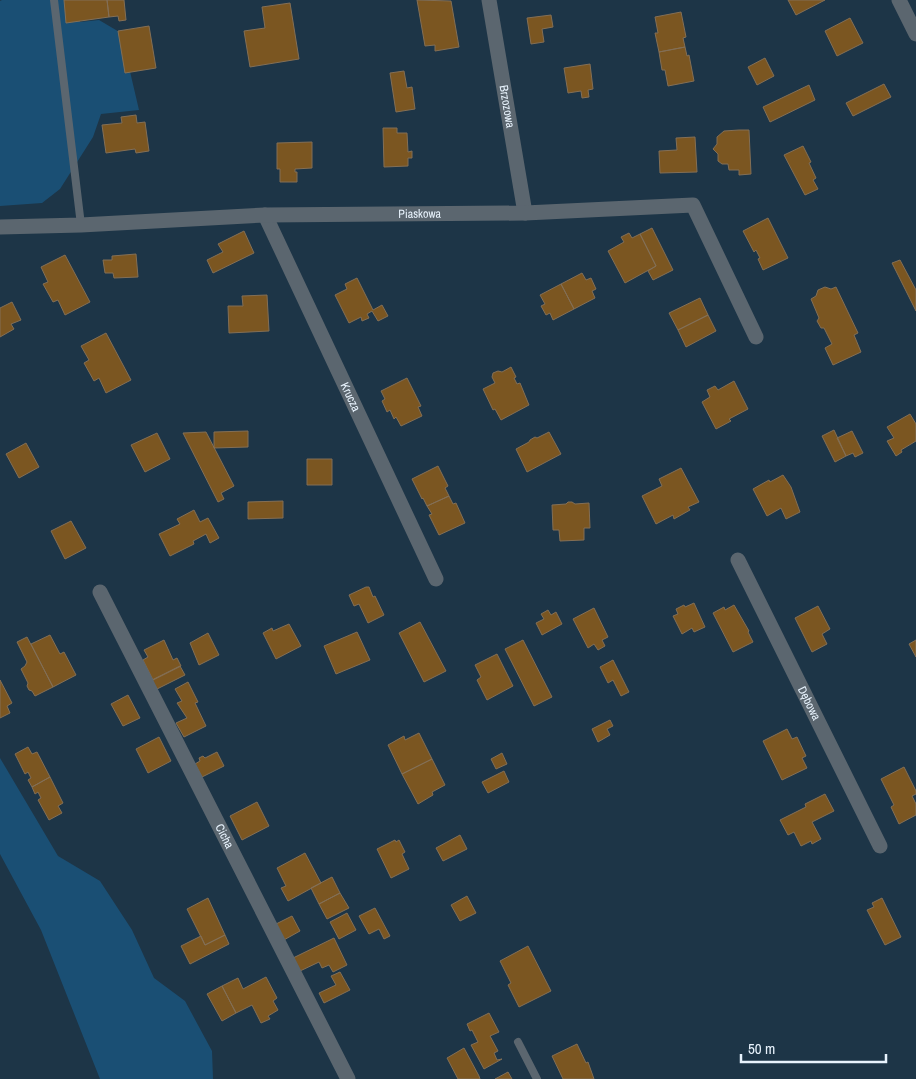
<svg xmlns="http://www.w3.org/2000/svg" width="916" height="1079" font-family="'Archivo Narrow',sans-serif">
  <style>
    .green { fill: #1a4f74 }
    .building { fill: #7b5621; stroke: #836f56 }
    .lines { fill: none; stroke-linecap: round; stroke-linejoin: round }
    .lane { stroke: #5b666f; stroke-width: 8 }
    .street { stroke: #5b666f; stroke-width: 15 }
    .labels { text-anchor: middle; stroke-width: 4; stroke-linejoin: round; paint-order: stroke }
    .street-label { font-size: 12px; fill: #e8f3fd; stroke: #1d3547 }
  </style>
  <rect width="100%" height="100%" fill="#1d3547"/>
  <path class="green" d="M2 0H80V22L99 20 121 33 139 110 101 114 93 137 60 189 42 203 0 206V1Z
    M0 758 58 856 100 881 132 930 154 978 185 1001 212 1051 213 1079H100L41 930 0 854Z"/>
  <path class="building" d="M64 0H107L109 17 66 23Z
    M107 0H124L126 20 119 21 118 16 109 17Z
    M417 0 451 1 459 47 435 51V45L425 46Z
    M788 0H825L796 15Z
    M290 3 299 59 250 67 244 31 265 28 262 7Z
    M681 12 686 37 683 38 685 47 659 52 655 33H658L655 17Z
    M551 15 553 27 542 29 544 42 531 44 527 18Z
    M850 18 863 43 837 56 825 31Z
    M149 26 156 68 125 73 118 31Z
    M685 47 687 56 689 55 694 81 668 86 665 70H662L659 52Z
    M765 58 774 76 757 85 748 67Z
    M590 64 593 89 588 90 589 97 582 98 581 91 568 93 564 68Z
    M404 71 407 88 412 87 415 109 396 112 390 73Z
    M884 84 891 97 853 116 846 103Z
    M809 85 815 100 770 122 763 107Z
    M136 115 137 123 145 122 149 151 136 153 135 149 106 153 102 125 122 123 121 117Z
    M383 128H397V133H407L408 152 412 151V158H408V166L384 167Z
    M739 130H749L751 174 739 175V170H729L728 164H722L718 161V154L713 149 717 144V137L724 131Z
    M695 137 697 172 660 173 659 151 677 150 676 138Z
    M312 142V168L295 169V172H297V182H280V169H277V143Z
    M803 146 811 162 809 163 816 178 813 180 818 189 805 195 784 155Z
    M768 218 788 258 763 270 758 259 760 258 756 250 754 252 743 231Z
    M652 228 673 270 653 280 648 271 656 266 640 234Z
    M244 231 254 253 213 273 207 260 223 252 218 244Z
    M629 233 632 238 640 234 656 266 625 283 608 251 624 242 621 237Z
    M136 254 138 277 114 278 113 273H105L103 260H112V256Z
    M65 255 90 302 65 315 58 300 53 302 43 284 48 282 41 267Z
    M900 260 916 290V311L892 263Z
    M582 273 586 280 591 278 596 289 592 291 595 298 574 309 561 284Z
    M357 278 373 310 382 305 388 316 378 321 372 311 367 314 369 318 362 321 361 317 349 323 335 295 347 289 345 284Z
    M561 284 574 309 553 320 550 313 546 315 541 306 545 304 540 295Z
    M825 287 831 289 836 287 858 333 854 335 861 352 833 365 825 348 832 344 824 328H821L817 321 819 318 811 299 816 296 818 290Z
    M267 295 269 331 229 333 228 306H243L242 296Z
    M700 298 708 315 678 330 669 313Z
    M12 302 21 320 11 324 14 329 0 337V308Z
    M708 315 716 331 686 347 678 330Z
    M106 333 131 380 106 393 99 378 94 381 84 363 89 360 81 346Z
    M511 367 516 377 514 378 517 384 520 383 529 405 501 420 495 409 493 410 483 389 495 383 492 377 493 373 498 371 502 372Z
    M407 378 421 406 418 407 422 416 401 426 396 417 394 419 390 410 387 412 382 401 385 399 381 391Z
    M734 381 748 409 729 419 731 421 716 429 702 402 710 397 707 390 715 386 718 390Z
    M910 414 916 424V441L901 450 902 452 896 456 887 441 894 438 887 427Z
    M834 430 846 456 835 462 822 436Z
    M248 431V447L214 448V432Z
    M852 431 863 453 855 457 853 453 846 456 837 438Z
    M206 432 234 486 221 493 224 499 218 502 183 433Z
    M549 432 561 454 527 472 516 449 529 442 530 440 535 437 537 438Z
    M157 433 170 459 145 472 131 445Z
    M26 443 39 467 19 478 6 454Z
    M307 459H332V485H307Z
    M438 466 448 486 445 488 449 496 427 506 423 498 422 499 412 479Z
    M681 468 699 502 688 507 690 510 674 519 673 515 656 524 642 496 662 486 659 479Z
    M783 475 791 487 800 512 786 519 781 508 767 516 753 489 769 480 770 482Z
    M449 496 453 504 456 503 465 523 439 535 429 515 432 514 427 506Z
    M283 501V518L248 519V502Z
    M568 502H572L575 504 589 503 590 528H584V540L560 541 559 530H553L552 505 566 504Z
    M194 510 200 522 208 518 219 538 210 543 206 534 193 541 194 544 170 556 159 534 180 524 177 519Z
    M71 521 86 548 65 559 51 531Z
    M366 587H369L373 597 375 596 384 615 368 623 359 604 354 606 349 595Z
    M694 603 705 627 694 632 692 628 682 634 673 616 678 614 676 609 684 605 685 607Z
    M734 605 749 631 748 632 753 642 733 652 713 613 724 607 725 610Z
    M818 606 830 629 822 634 827 644 812 652 795 618Z
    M594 608 608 637 602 640 605 646 598 650 594 644 588 648 573 619Z
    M548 610 551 615 556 612 562 624 542 635 536 623 544 619 541 614Z
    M420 622 446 671 424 682 399 633Z
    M289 624 301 646 276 659 263 633 272 628 273 631Z
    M357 632 370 660 336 674 324 646Z
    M208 633 219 655 199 665 190 643Z
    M50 635 60 654 64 652 76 675 53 687 31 644Z
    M27 637 53 687 35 696 32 691 29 690 27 686 28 683 21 669 25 666 27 662 17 642Z
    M164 640 173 660 177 658 181 666 153 680 143 660 148 657 144 650Z
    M523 640 552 697 534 706 505 649Z
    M916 640V657L909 644Z
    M497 654 513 686 487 700 477 680 481 677 475 665Z
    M613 660 629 692 621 696 613 680 608 683 600 667Z
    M180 666 185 675 155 690 150 681Z
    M0 680 12 703 7 706 10 713 0 718Z
    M188 682 198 702 195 703 206 726 184 737 176 723 187 718 177 703 182 701 175 689Z
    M128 695 140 718 123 726 111 704Z
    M610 720 613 726 607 729 610 735 598 742 592 729Z
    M787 729 792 739 797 737 806 756 802 758 807 768 782 780 763 741Z
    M419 733 432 759 402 774 388 745 404 736 405 740Z
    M159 737 171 761 148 773 136 749Z
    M28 747 32 754 37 752 50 777 32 787 28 780 31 778 28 772 25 774 15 754Z
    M217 752 224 766 202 777 195 764 200 761 199 758 203 756 205 758Z
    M502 753 507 764 496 769 491 759Z
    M432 759 445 785 432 792 433 795 418 804 402 774Z
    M904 767 916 791V794L912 796 916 804V815L899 824 891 807 894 805 881 779Z
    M504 771 509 782 488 793 482 782Z
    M50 777 63 803 58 806 62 813 49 820 38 800 41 798 38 792 35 794 32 787Z
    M825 794 834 811 812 822 821 839 812 844 811 841 801 846 794 832 788 835 780 820 806 807 805 804Z
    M257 802 269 826 242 840 230 816Z
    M460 835 467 849 443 861 436 848Z
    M395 840 396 842 399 840 405 852 402 854 409 869 391 878 377 849Z
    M305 853 321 883 288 901 281 888 286 886 277 868Z
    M332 877 340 893 319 904 311 888Z
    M340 893 349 908 327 919 319 904Z
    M467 896 476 913 460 921 451 905Z
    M208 898 225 935 205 945 187 909Z
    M882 898 901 937 885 945 867 910 874 907 872 903Z
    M375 908 390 936 384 939 379 929 369 934 359 916Z
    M347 913 356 930 339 939 330 922Z
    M292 916 300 931 282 941 274 925Z
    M225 935 229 944 190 964 181 946 201 936 205 945Z
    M334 938 347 965 333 972 329 965 322 968 319 962 300 971 293 958Z
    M528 946 551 991 519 1007 508 985 511 983 500 961Z
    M340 972 350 990 324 1003 319 993 336 985 331 976Z
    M266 977 277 998 273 1001 278 1010 268 1016 270 1019 261 1023 252 1005 236 1013 222 986 238 978 243 989Z
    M222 986 236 1013 222 1021 207 994Z
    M489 1013 499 1032 490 1036 498 1051 494 1053 497 1060 502 1059 484 1069 471 1045 478 1042 472 1030 470 1031 467 1024Z
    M577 1044 586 1063 588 1062 594 1079H563L552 1056Z
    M464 1048 479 1076 480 1079H458L447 1058Z
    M508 1072 512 1079H495Z"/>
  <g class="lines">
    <path class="lane" d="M54 0 81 225
      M518 1042 537 1079"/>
    <g class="street">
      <path id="s1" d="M489 0 525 213"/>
      <path d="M899 0 916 34"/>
      <path id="s2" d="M265 215 436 579"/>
      <path id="s3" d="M0 227 81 225 265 215 525 213 693 205 756 337"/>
      <path id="s4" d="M738 560 880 846"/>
      <path id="s5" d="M100 592 348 1079"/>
    </g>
  </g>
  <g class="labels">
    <g class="street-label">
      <text dy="4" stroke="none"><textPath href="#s1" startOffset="108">Brzozowa</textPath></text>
      <text dy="4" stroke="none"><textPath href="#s3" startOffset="420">Piaskowa</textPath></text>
      <text dy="4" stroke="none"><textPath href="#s2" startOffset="201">Krucza</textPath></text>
      <text dy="4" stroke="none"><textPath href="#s4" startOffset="160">Dębowa</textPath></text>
      <text dy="4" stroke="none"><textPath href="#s5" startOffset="274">Cicha</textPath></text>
    </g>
  </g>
  <path d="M741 1054v8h145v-8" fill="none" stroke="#e8f3fd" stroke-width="2.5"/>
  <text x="748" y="1054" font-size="15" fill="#e8f3fd" stroke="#1d3547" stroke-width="4" paint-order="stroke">50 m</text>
</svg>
